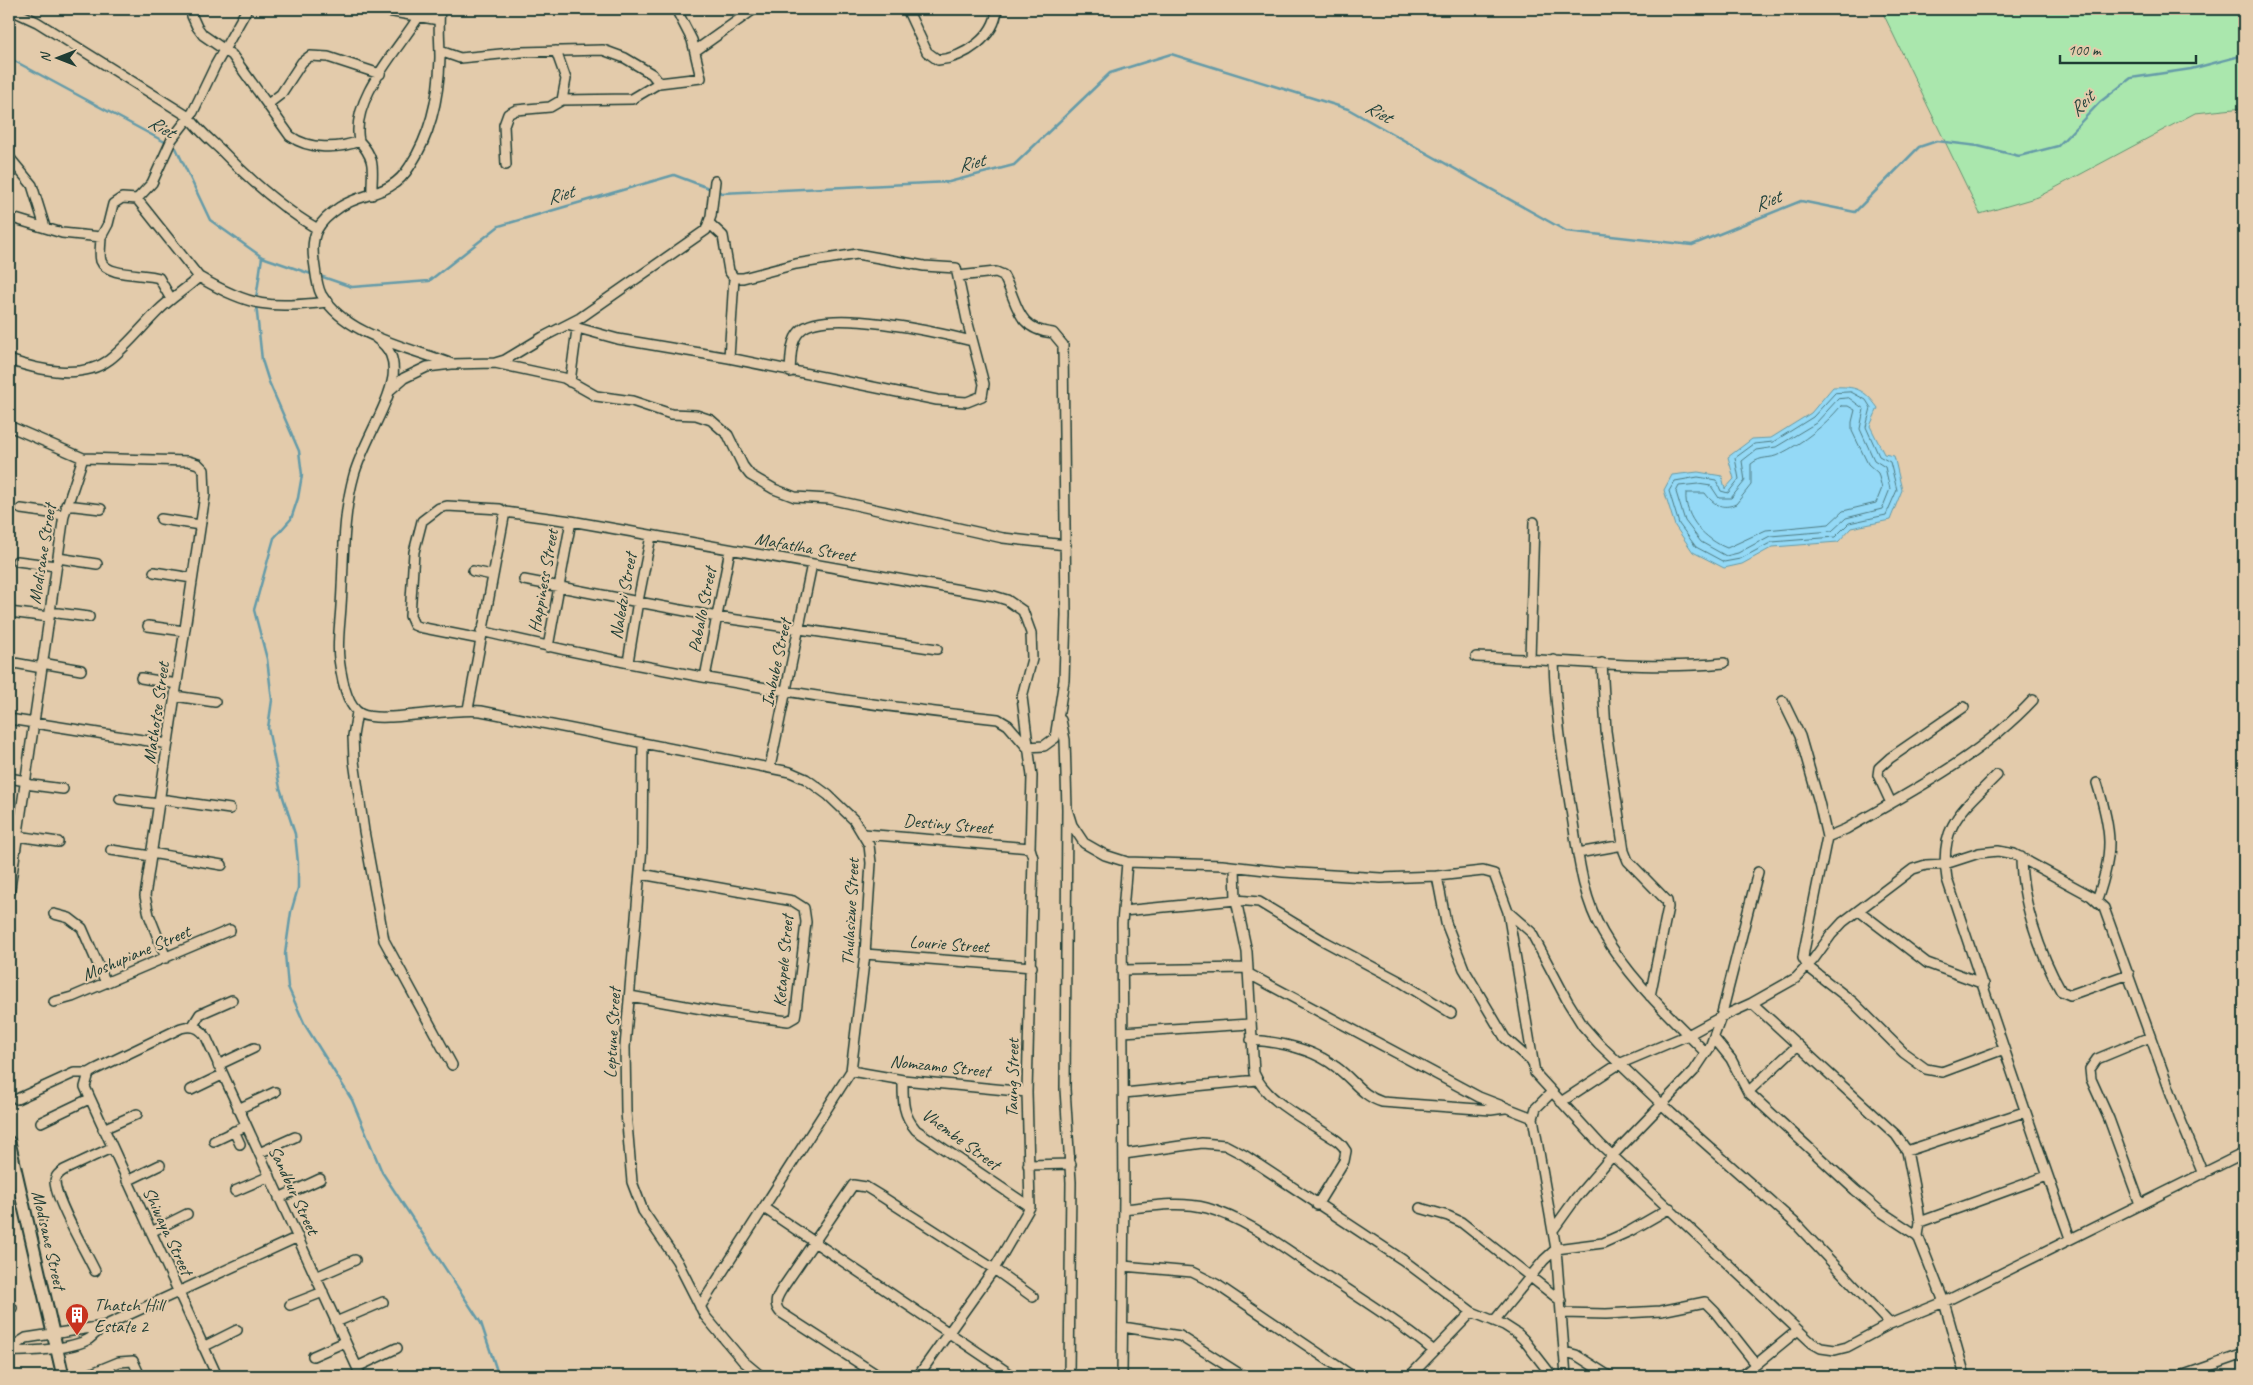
<svg xmlns="http://www.w3.org/2000/svg" width="2253" height="1385" font-family="Caveat,sans-serif">
  <style>
    .green { fill: #aae7ad; stroke: #649270 }
    .water { fill: #94d9f6; stroke: #659ba8 }
    .lines { fill: none; stroke-linecap: round; stroke-linejoin: round }
    .shore { stroke: #4e7b82; stroke-width: 1 }
    .stream { stroke: #659ba8; stroke-width: 2.5 }
    .street-casing { stroke: #1f3d34; stroke-width: 12 }
    .secondary-casing { stroke: #1f3d34; stroke-width: 15 }
    .street { stroke: #e3cbab; stroke-width: 9 }
    .secondary { stroke: #e3cbab; stroke-width: 11 }
    .labels { text-anchor: middle; stroke-width: 4; stroke-linejoin: round; paint-order: stroke }
    .street-label { font-size: 18px; fill: #1f3d34; stroke: #e3cbab }
    .poi-label { font-size: 18px; fill: #1f3d34; stroke: #e3cbab; text-anchor: start }
    .water-label { font-size: 19px; font-style: italic; fill: #25453e; stroke: #e3cbab }
  </style>
  <rect width="100%" height="100%" fill="#e3cbab"/>
  <filter id="ink" filterUnits="userSpaceOnUse"><feTurbulence type="fractalNoise" baseFrequency=".02" numOctaves="2"/><feDisplacementMap in="SourceGraphic" scale="10" xChannelSelector="R" yChannelSelector="G"/><feConvolveMatrix kernelMatrix="1 2 1 2 8 2 1 2 1" color-interpolation-filters="sRGB"/></filter>
  <g filter="url(#ink)">
    <path class="green" d="M1881 9C1911 9 1940 15 1969 9H2244V108L2195 113 2038 197 1980 214Z"/>
    <path class="water" d="M1833 387C1856 386 1864 389 1878 408L1870 426 1884 454 1894 456 1902 490 1890 520 1851 528 1838 542 1773 547 1742 564 1724 568 1693 552 1675 526 1664 490 1672 475 1698 472 1722 476 1725 489 1734 479 1728 457 1752 439 1771 438 1811 413Z"/>
    <g class="lines">
      <path class="shore" d="M1851 392 1866 400 1871 408 1866 427 1879 456 1890 462 1897 490 1886 515 1849 523 1835 537 1772 542 1740 559 1724 562 1696 547 1679 524 1669 491 1675 481 1698 477 1716 480 1721 491 1728 493 1739 479 1735 458 1754 444 1773 442 1813 417 1835 393Z
        M1849 398 1864 409 1860 429 1874 460 1885 467 1890 489 1882 509 1846 518 1832 531 1770 536 1738 553 1726 556 1701 542 1685 521 1676 492 1679 486 1698 484 1711 486 1719 498H1731L1745 481 1742 461 1756 450 1776 447 1816 423 1838 399Z
        M1841 406H1848L1855 410 1852 422V431L1868 464 1878 473 1882 488 1876 503 1843 511 1829 524 1766 530 1727 548C1706 540 1684 518 1686 493H1705C1713 504 1722 510 1736 504L1751 485V464C1762 455 1769 460 1780 454 1804 442 1824 426 1841 406Z"/>
      <path class="stream" d="M9 58 176 148 210 220 262 257 314 275
        M320 276 352 287 429 281 499 226 674 175 722 193 949 182 1014 165 1110 73 1171 54 1348 109 1566 231 1692 245 1801 201 1855 212 1919 147 1937 141 1978 146 2019 156 2058 146 2100 102 2131 78 2191 69 2244 55
        M256 299 262 257
        M256 304 262 360 269 382 299 451 302 475 298 498 291 519 274 538 254 610 267 659 272 700 268 728 280 788 295 834 298 863V888L291 912 285 954 288 987 305 1025 352 1100 382 1172 481 1323 496 1368V1376"/>
      <g class="street-casing">
        <path id="street" d="M9 9 37 22 189 117C198 130 209 139 221 150 250 180 280 207 316 228
          M192 9V16L197 27 203 35 232 55 290 136C309 150 339 149 359 141
          M376 9 439 20
          M440 9C438 25 440 41 440 58 439 96 431 134 410 166 391 197 365 191 340 207 318 222 310 234 314 261 316 272 316 284 321 294 347 337 409 347 452 364
          M907 9 927 52 938 60C964 58 995 37 997 9
          M440 51 460 58 521 52 603 50 625 58 652 74 659 83 701 78 692 40 676 9
          M556 51 566 79 562 100
          M695 51 754 9
          M268 104 281 94 302 62 310 56 328 57 380 74
          M9 157 32 185 45 227
          M506 165 504 125 508 114 516 110 550 107 562 100 632 99 659 83
          M372 195C371 172 378 161 359 141 350 99 399 49 419 16
          M137 199 199 277
          M9 217 62 233 101 237 108 224 113 204 122 198 137 199 152 183 172 139 193 112 215 66 247 9
          M101 237C101 244 99 254 101 261 107 277 145 273 159 278L171 299
          M567 325 618 339 729 358 937 400 967 402 982 396 984 384 967 320 956 268 924 266 857 254 796 264 743 278H734L729 271 723 236 709 223
          M376 338C390 348 395 359 393 377 388 407 363 443 354 475 342 517 344 563 341 606 340 624 337 642 339 659 341 674 346 707 361 714 382 724 451 707 481 711L790 772 806 779 828 795 854 820 869 845 871 863 865 954 851 1071 700 1307
          M729 358 734 278
          M9 360C38 370 82 380 109 360 127 346 142 327 158 311 171 298 186 289 199 277 252 308 269 308 328 302
          M495 363 564 378 596 396 632 401 671 414 696 415 711 420 728 435 743 466 750 475 774 489 795 497 829 499 1003 538 1066 545
          M790 372C791 359 790 341 800 331 823 306 940 333 972 341
          M570 382 577 329
          M390 390 404 378 427 367 452 364 495 363 505 360 543 337 580 318 706 230 711 216 715 181
          M9 426 83 458 188 461 198 464 204 470 205 495 145 896 149 915 166 958
          M66 505 101 509
          M21 509 64 515
          M161 519 200 525
          M58 558 97 564
          M17 561 56 566
          M473 571 492 575
          M154 572 192 578
          M524 580 717 617 937 649
          M9 612 49 617
          M50 612 89 617
          M148 626 184 631
          M481 631C651 671 824 701 998 719L1008 725 1027 747 1044 746 1055 738 1064 680 1066 615 1063 345 1053 333C1015 330 1018 301 1003 275L996 272 958 276
          M480 639 419 627 414 625 410 616 414 552 422 521 439 508 447 506 500 509 505 512 571 521 994 596 1007 600 1023 611 1031 633 1032 659 1022 697 1032 776 1030 848 1033 858 1027 1092 1030 1207 994 1269 918 1376
          M548 647 571 521
          M1476 657C1558 659 1643 671 1724 663
          M1530 659 1534 522
          M1554 660C1555 710 1563 760 1571 810 1578 852 1581 895 1603 933 1630 980 1669 1015 1706 1053
          M9 662 42 668
          M628 662 638 601 651 536
          M42 663 81 670
          M1602 663 1606 731 1624 851 1628 861 1667 901 1668 907 1650 996
          M705 677 730 550
          M141 678 177 684
          M175 696 215 702
          M1783 701 1800 736 1819 802 1827 837 1804 951 1803 958 1808 967 1853 1002 1904 1053 1926 1069 1942 1072 2004 1049
          M468 709 505 512
          M357 712 353 736 354 761 364 831 384 940 452 1065
          M9 719 168 744
          M1061 720 1065 740 1067 809 1065 1089 1071 1182 1069 1376
          M643 744 642 847 625 1047 626 1112 632 1182 643 1211 677 1261 705 1316 743 1361 761 1376
          M770 767 812 564
          M1997 775C1963 810 1938 825 1947 879 1987 999 2027 1119 2070 1238
          M9 778 26 781
          M2097 783C2112 832 2114 851 2097 900
          M25 784 63 789
          M120 799 159 804
          M160 799 230 809
          M1891 803 1878 775 1879 768 1890 758 1964 707
          M1067 809 1072 825 1084 843 1105 855 1127 862 1222 865 1283 872 1381 878 1437 876 1483 871 1494 874 1508 912 1535 1073 1600 1144 1812 1343 1821 1348 1835 1350 1847 1347 1890 1324 1944 1302 2240 1155
          M864 834 1030 848
          M17 836 58 842
          M1827 837 1846 829C1912 791 1981 756 2033 700
          M111 850 151 856
          M151 853 222 865
          M1578 853 1623 845
          M2021 857C2021 898 2040 955 2061 991L2070 995 2129 974
          M1235 867 1236 900 1247 952 1254 1073C1265 1099 1299 1116 1322 1131 1331 1137 1341 1141 1346 1151L1344 1161 1317 1205
          M1437 876 1446 923 1464 969 1505 1038 1531 1061
          M9 895 64 515 83 458
          M1123 911 1236 900 1259 902 1322 940 1401 982 1451 1013
          M1859 911 1927 963 1984 984
          M1508 912 1531 932 1568 1002 1583 1026 1599 1044 1671 1113 1795 1223 1890 1324
          M54 914 69 918 82 928 106 983
          M865 954 1032 967
          M1122 970 1248 968
          M1249 974 1479 1097 1533 1118
          M630 996 719 1012 788 1021 795 1017 796 1012 806 922 804 908 793 901 641 874
          M54 1002 72 997 230 930
          M1752 1003 1796 978 1813 960 1831 935 1843 922 1913 869 1926 865 1945 864 1979 853 1998 851 2014 854 2091 896 2104 908 2179 1116 2203 1174
          M192 1027 200 1014 232 1000
          M1123 1032 1250 1024
          M1714 1038 1731 1059 1748 1092 1855 1190 1880 1211 1918 1236
          M1251 1040C1280 1042 1313 1049 1336 1067 1353 1079 1362 1096 1382 1102L1491 1110 1505 1108
          M218 1065 254 1048
          M851 1071 903 1080 1027 1092
          M903 1080C903 1100 902 1114 916 1130L1030 1207
          M191 1090 222 1075
          M1552 1092 1536 1108 1533 1118 1556 1249 1566 1376
          M1748 1092 1798 1045
          M1124 1093 1257 1080
          M17 1099 74 1073H89
          M1561 1102 1619 1064 1688 1035 1721 1017 1752 1003 1896 1135 1907 1151 1918 1207 1920 1222 1918 1236 1944 1302 1965 1376
          M238 1109 275 1092
          M41 1122 89 1099
          M103 1129 137 1114
          M234 1131 240 1144
          M214 1141 246 1126
          M1907 1151 2024 1112
          M259 1153 295 1137
          M1124 1154 1202 1143 1225 1145 1244 1155 1403 1260 1472 1312 1504 1325 1518 1334 1524 1340 1552 1376
          M1028 1165 1071 1164
          M127 1181 160 1165
          M235 1191 270 1176
          M279 1198 320 1179
          M2140 1204 2109 1119 2091 1079 2090 1069 2097 1059 2150 1037
          M764 1208 1013 1376
          M1420 1208 1448 1216 1461 1222 1561 1301
          M1124 1209C1152 1206 1180 1201 1207 1208 1246 1219 1280 1245 1313 1267 1354 1294 1396 1320 1434 1351
          M1920 1222 2047 1176
          M1553 1230 1576 1198 1613 1155 1694 1071 1710 1047 1721 1017 1758 872
          M151 1232 187 1214
          M1123 1266 1192 1272 1216 1284 1352 1376
          M95 1271C86 1252 56 1201 55 1182 55 1176 59 1173 64 1170L111 1148
          M316 1277 355 1260
          M290 1305 323 1292
          M9 1308H12
          M1562 1313 1606 1314 1661 1311 1705 1302 1715 1312 1756 1364
          M1494 1321 1544 1260 1556 1249 1603 1243 1630 1231 1670 1208
          M336 1322 383 1302
          M1123 1327 1180 1336 1243 1376
          M203 1347 237 1330
          M9 1349 26 1338 104 1326 298 1237
          M9 1351C28 1352 72 1349 89 1339 94 1335 99 1330 104 1326
          M1565 1352 1576 1355 1609 1376
          M313 1356 345 1342
          M357 1367 397 1348
          M92 1373 119 1362 133 1361 140 1376
          M217 1376 85 1087 89 1073 96 1069 181 1028C192 1025 200 1027 206 1037L361 1376
          M879 1376 780 1312C773 1304 777 1297 782 1289L853 1185 866 1187 884 1198 994 1269 1033 1297
          M1122 1376 1124 1193 1122 923 1127 862
          M1410 1376 1472 1312
          M1742 1376 1798 1330
          M2181 1376 2244 1354"/>
      </g>
      <g class="secondary-casing">
        <path id="secondary" d="M9 1142 63 1376"/>
      </g>
      <use href="#street" class="street"/>
      <use href="#secondary" class="secondary"/>
    </g>
  </g>
  <defs>
    <g id="building-pin" transform="scale(1.25)"><path d="M0 17L-7.5 6A9.5 9.5 0 1 1 7.5 6Z" fill="#c8321e" stroke="#e3cbab"/><path d="M-4-6H4V6H1V3H-1V6H-4ZM-2.5-4.3h1.7v1.8h-1.7ZM.8-4.3h1.7v1.8H.8ZM-2.5-1h1.7V.8h-1.7ZM.8-1h1.7V.8H.8Z" fill="#fff"/></g>
  </defs>
  <g fill-rule="evenodd">
    <use href="#building-pin" x="77" y="1315"/>
  </g>
  <g class="labels">
    <g class="street-label">
      <text transform="translate(805 547) rotate(10)" y="6">Mafatlha Street</text>
      <text transform="translate(42 554) rotate(-81)" y="6">Modisane Street</text>
      <text transform="translate(543 581) rotate(-80)" y="6">Happiness Street</text>
      <text transform="translate(623 596) rotate(-80)" y="6">Naledzi Street</text>
      <text transform="translate(702 610) rotate(-79)" y="6">Paballo Street</text>
      <text transform="translate(776 663) rotate(-78)" y="6">Imbube Street</text>
      <text transform="translate(156 713) rotate(-82)" y="6">Mathotse Street</text>
      <text transform="translate(948 824) rotate(5)" y="6">Destiny Street</text>
      <text transform="translate(850 912) rotate(-87)" y="6">Thulasizwe Street</text>
      <text transform="translate(949 944) rotate(4)" y="6">Lourie Street</text>
      <text transform="translate(136 953) rotate(-23)" y="6">Moshupiane Street</text>
      <text transform="translate(783 961) rotate(-85)" y="6">Ketapele Street</text>
      <text transform="translate(612 1033) rotate(-87)" y="6">Leptune Street</text>
      <text transform="translate(940 1066) rotate(6)" y="6">Nomzamo Street</text>
      <text transform="translate(1012 1078) rotate(-89)" y="6">Taung Street</text>
      <text transform="translate(961 1139) rotate(36)" y="6">Vhembe Street</text>
      <text transform="translate(294 1190) rotate(65)" y="6">Sandbur Street</text>
      <text transform="translate(168 1231) rotate(65)" y="6">Shiwaya Street</text>
      <text transform="translate(49 1240) rotate(77)" y="6">Modisane Street</text>
    </g>
    <g class="poi-label">
      <text x="94" y="1311">Thatch Hill<tspan x="94" dy="21">Estate 2</tspan></text>
    </g>
    <g class="water-label">
      <text transform="translate(2081 103) rotate(-45)" y="7">Reit</text>
      <text transform="translate(1379 111) rotate(29)" y="7">Riet</text>
      <text transform="translate(162 126) rotate(29)" y="7">Riet</text>
      <text transform="translate(971 162) rotate(-14)" y="7">Riet</text>
      <text transform="translate(560 194) rotate(-16)" y="7">Riet</text>
      <text transform="translate(1767 200) rotate(-22)" y="7">Riet</text>
    </g>
  </g>
  <rect width="2253" height="1385" fill="none" stroke="#e3cbab" stroke-width="30"/>
  <rect x="15" y="15" width="2223" height="1355" fill="none" stroke="#1f3d34" stroke-width="2" filter="url(#ink)"/>
  <g transform="translate(58 58) rotate(270)" stroke="#e3cbab" stroke-width="4" paint-order="stroke">
  <path d="M0-4L9 19L0 12L-9 19Z" fill="#1f3d34"/>
  <text y="-8" font-size="14" font-weight="bold" text-anchor="middle" fill="#1f3d34">N</text>
  </g>
  <path d="M2060 55v8h136v-8" fill="none" stroke="#1f3d34" stroke-width="2.5"/>
  <text x="2068" y="55" font-size="15" fill="#1f3d34" stroke="#e3cbab" stroke-width="4" paint-order="stroke">100 m</text>
</svg>
